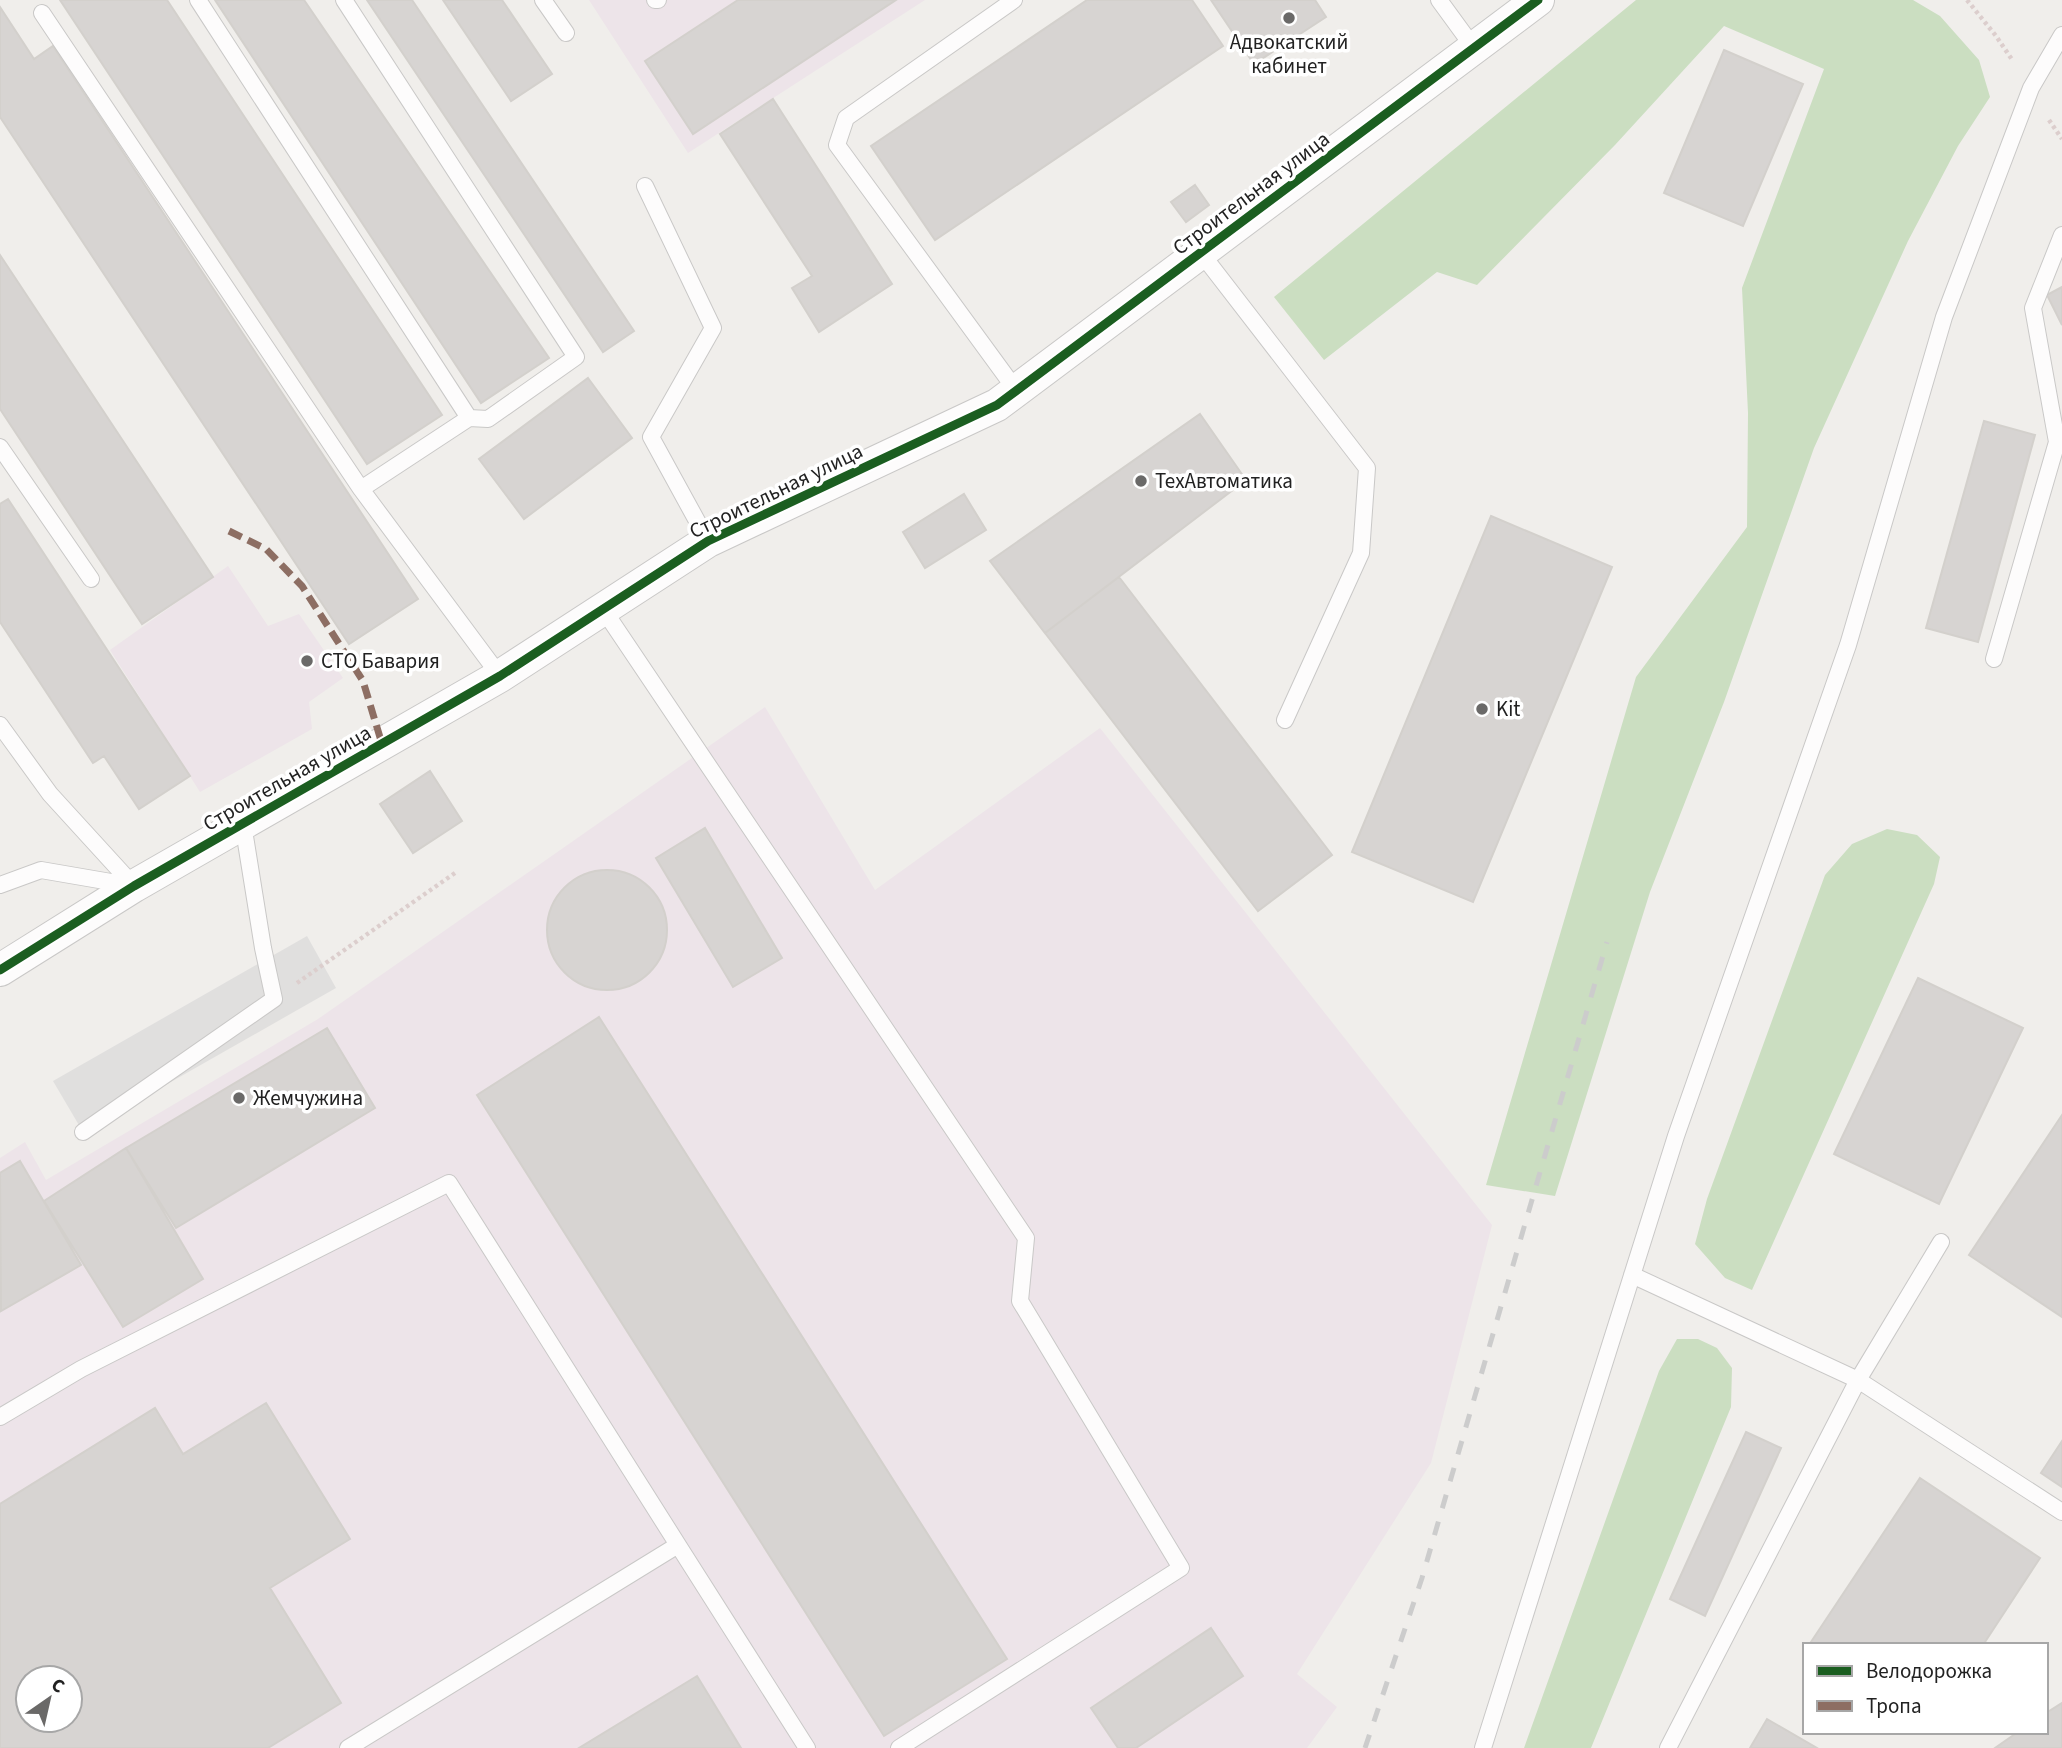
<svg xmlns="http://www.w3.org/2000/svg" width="2062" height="1748" font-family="'Source Sans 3',sans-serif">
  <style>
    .industrial { fill: #ede4e9; fill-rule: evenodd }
    .forest { fill: #cbdec1 }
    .parking { fill: #e0dfde }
    .building { fill: #d7d4d2; stroke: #d3d0cc; stroke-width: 2; fill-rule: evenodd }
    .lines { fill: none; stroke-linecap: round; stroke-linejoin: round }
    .service-casing { stroke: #c9c8c7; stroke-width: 18 }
    .minor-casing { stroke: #c9c8c7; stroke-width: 34 }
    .path { stroke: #dccecd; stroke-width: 4.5; stroke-dasharray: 3.5 3.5; stroke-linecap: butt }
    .service { stroke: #fdfcfc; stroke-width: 16 }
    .minor { stroke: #fdfcfc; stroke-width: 32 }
    .rail { stroke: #ccc; stroke-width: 5; stroke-dasharray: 14 14; stroke-linecap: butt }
    .quiet { stroke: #8d6e63; stroke-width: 7; stroke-dasharray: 14 7; stroke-linecap: butt }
    .cycleway-casing { stroke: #fff; stroke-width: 13 }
    .cycleway { stroke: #1b5e20; stroke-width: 9 }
    .poi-dot { fill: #6a6968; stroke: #fff; stroke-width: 2.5 }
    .labels { text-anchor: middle; stroke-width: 7; stroke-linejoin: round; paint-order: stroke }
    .poi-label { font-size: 21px; fill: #222; stroke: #fff; text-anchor: start }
    .street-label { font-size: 21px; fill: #222; stroke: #fff }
  </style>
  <rect width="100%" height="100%" fill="#f0eeeb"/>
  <path class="industrial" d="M589 0H925L688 153Z
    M228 566 268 626 299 614 343 678 309 702 312 729 200 792 110 650Z
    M765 707 875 890 1100 728 1492 1225 1431 1463 1297 1674 1337 1707 1307 1748H0V1158L25 1142 46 1180 318 1019ZM28 1678H70V1720H28Z"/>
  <path class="forest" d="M1636 0H1913L1940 16 1979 60 1990 97 1958 146 1908 241 1814 448 1724 702 1650 892 1555 1196 1486 1185 1636 677 1747 527 1748 413 1742 288 1824 69 1724 26 1615 145 1477 285 1437 272 1324 360 1274 297Z
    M1887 829 1917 835 1940 857 1934 884 1752 1290 1725 1278 1695 1244 1707 1199 1825 875 1852 844Z
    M1677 1339H1698L1717 1348 1732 1368 1731 1407 1591 1748H1524L1659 1371Z"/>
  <path class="parking" d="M307 936 336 988 83 1132 53 1081Z"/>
  <path class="building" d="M60 0H167L442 415 367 464Z
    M215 0H304L549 358 481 403Z
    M367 0H412L634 331 603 352Z
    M443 0H502L552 74 511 101Z
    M738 0H896L693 134 645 61Z
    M1087 0H1192L1223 46 935 240 871 146Z
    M1211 0H1315L1326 17 1254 64Z
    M0 7 34 59 53 46 418 599 349 644 0 117Z
    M1724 50 1803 84 1743 226 1664 193Z
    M773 99 892 284 819 332 792 288 812 276 720 134Z
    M1195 185 1209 205 1186 222 1171 202Z
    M0 255 213 577 142 624 0 409Z
    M2062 287V325L2047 295Z
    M588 378 632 438 524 519 479 459Z
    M1200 414 1246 480 1045 633 990 561Z
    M1984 421 2035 435 1978 642 1926 628Z
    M964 494 986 530 925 568 903 532Z
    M8 499 190 776 139 809 104 756 93 763 0 622V504Z
    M1491 516 1612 567 1473 902 1352 852Z
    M1119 577 1332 855 1258 911 1045 633Z
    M430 771 462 821 413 853 380 804Z
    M705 828 782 958 733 987 656 858Z
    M547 930a60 60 0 1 1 120 0a60 60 0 1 1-120 0Z
    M1918 978 2023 1028 1939 1204 1834 1154Z
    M599 1017 1007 1659 884 1736 477 1095Z
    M327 1028 375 1108 176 1228 126 1148Z
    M2062 1115V1317L1969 1255Z
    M126 1148 203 1279 123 1327 44 1201Z
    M20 1161 81 1265 1 1311 0 1173Z
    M266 1403 350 1539 270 1588 341 1703 268 1748H0V1504L155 1408 183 1454ZM28 1678H70V1720H28Z
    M1746 1432 1781 1448 1705 1616 1670 1599Z
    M2062 1441V1487L2041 1473Z
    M1920 1478 2040 1558 1983 1645H1809Z
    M1211 1628 1243 1676 1136 1748H1118L1091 1708Z
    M697 1676 741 1748H579Z
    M2062 1703V1748H1995L2018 1732H2046V1713Z
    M1767 1719 1817 1748H1750Z"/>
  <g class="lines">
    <g class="service-casing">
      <path id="service" d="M198 0 469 418 361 489
        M344 0 576 357 488 419 469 418
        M543 0 566 33
        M655 0H658
        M1014 0 846 118 837 145 1016 390
        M1439 0 1474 48
        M42 13 361 489 500 676
        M645 186 713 328 651 437 708 541
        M1201 253 1367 468 1361 553 1285 720
        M0 447 91 579
        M603 609 1026 1238 1020 1301 1181 1568 899 1748
        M1994 659 2057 442 2033 308 2062 235
        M0 725 50 794 134 886 41 870 0 885
        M83 1132 274 999 263 948 243 824
        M1632 1275 1858 1380 1941 1242
        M0 1417 81 1369 449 1183 678 1545
        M348 1748 678 1545 807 1748
        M1483 1748 1676 1136 1848 645 1944 317 2031 88 2062 35
        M1668 1748 1858 1380 2062 1512"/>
    </g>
    <g class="minor-casing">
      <path id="minor" d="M0 970 134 886 500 676 708 541 997 405 1538 0"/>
    </g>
    <path class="path" d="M1967 0 1996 36 2013 61
      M2049 120 2062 139
      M297 983 455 873"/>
    <use href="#service" class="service"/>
    <use href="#minor" class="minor"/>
    <path class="rail" d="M1365 1748 1422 1578 1607 942"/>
    <path class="quiet" d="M229 531 266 549 302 586 363 681 382 744"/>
    <g class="cycleway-casing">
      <path id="cycleway" d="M0 970 134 886 500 676 708 541 997 405 1538 0"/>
    </g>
    <use href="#cycleway" class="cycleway"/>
  </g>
  <g class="poi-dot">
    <circle cx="1289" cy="18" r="7"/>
    <circle cx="1141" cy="481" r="7"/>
    <circle cx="307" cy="661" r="7"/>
    <circle cx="1482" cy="709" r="7"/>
    <circle cx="239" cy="1098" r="7"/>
  </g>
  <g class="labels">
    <g class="poi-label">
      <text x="1289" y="49" text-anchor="middle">Адвокатский<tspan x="1289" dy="24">кабинет</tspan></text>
      <text x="1155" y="488">ТехАвтоматика</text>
      <text x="321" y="668">СТО Бавария</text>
      <text x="1496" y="716">Kit</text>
      <text x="253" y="1105">Жемчужина</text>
    </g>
    <g class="street-label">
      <text transform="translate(1251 193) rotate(-37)" y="7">Строительная улица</text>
      <text transform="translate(776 491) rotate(-26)" y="7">Строительная улица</text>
      <text transform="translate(287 778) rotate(-30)" y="7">Строительная улица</text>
    </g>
  </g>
  <rect x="1803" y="1643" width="245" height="91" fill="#ffffff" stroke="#a7a7a7" stroke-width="2"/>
  <rect x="1817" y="1666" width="35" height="10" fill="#1b5e20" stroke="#a7a7a7" stroke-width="2"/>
  <text x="1866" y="1678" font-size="21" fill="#222222">Велодорожка</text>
  <rect x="1817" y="1701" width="35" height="10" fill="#8d6e63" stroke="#a7a7a7" stroke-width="2"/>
  <text x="1866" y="1713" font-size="21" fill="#222222">Тропа</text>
  <g transform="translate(49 1699) rotate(34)"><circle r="33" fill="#ffffff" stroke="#a7a7a7" stroke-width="2"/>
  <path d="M0-5L12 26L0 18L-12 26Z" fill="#6a6968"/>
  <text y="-10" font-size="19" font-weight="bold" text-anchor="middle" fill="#222222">С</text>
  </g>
</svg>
